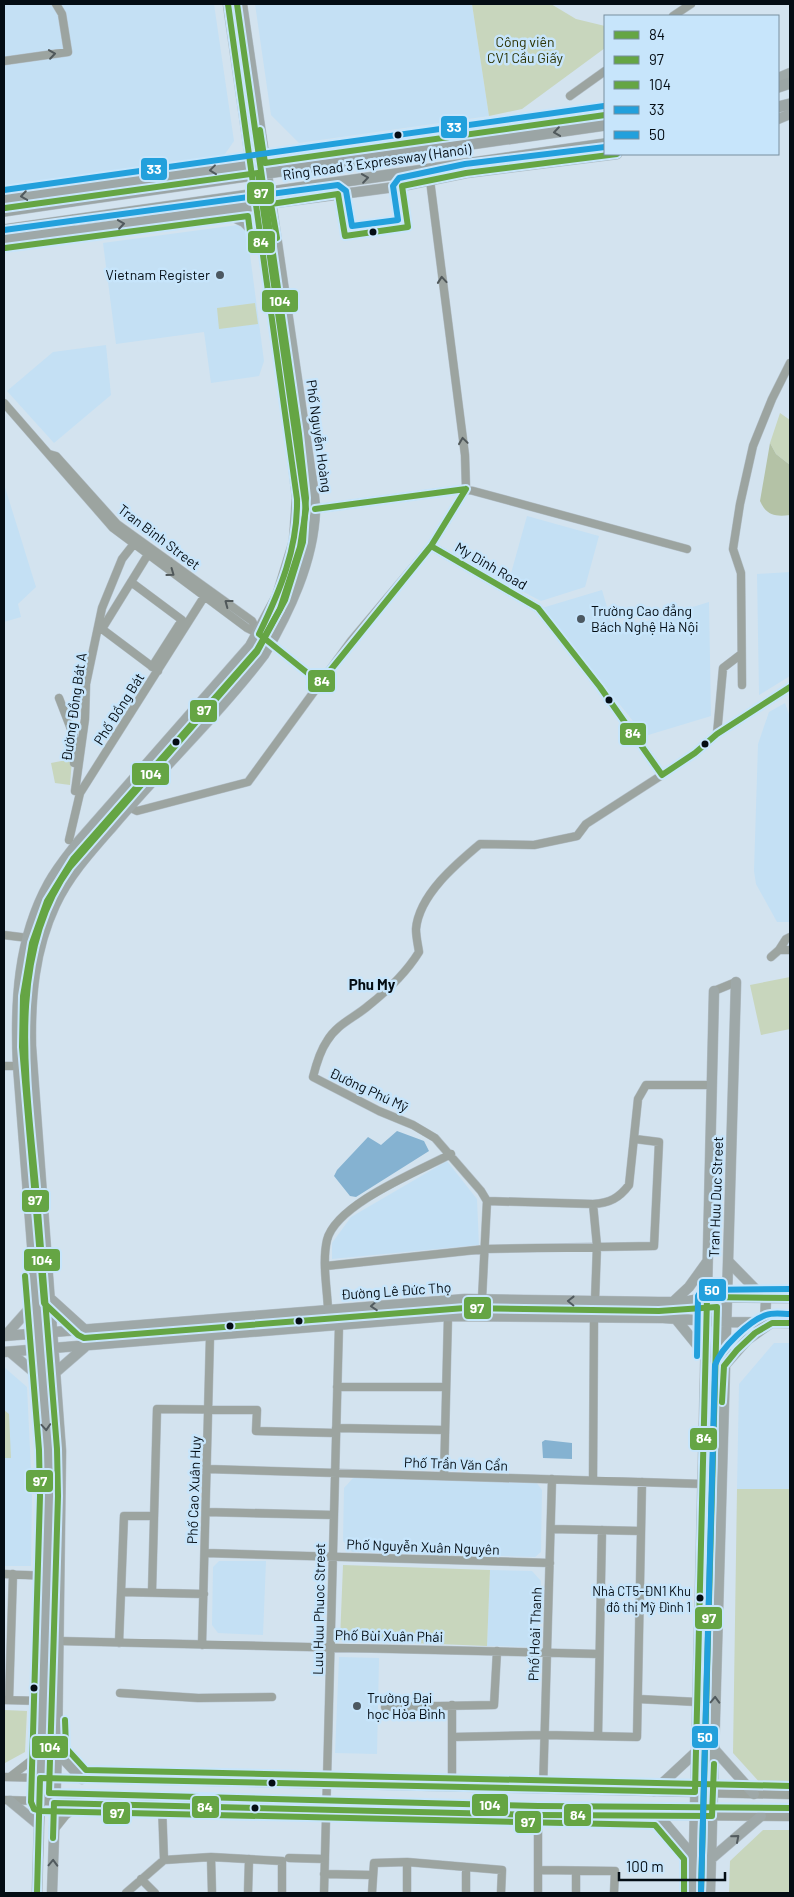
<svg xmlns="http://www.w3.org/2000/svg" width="794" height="1897" font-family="Barlow,sans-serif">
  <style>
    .built { fill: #c4e0f4 }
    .green { fill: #c8d6bd }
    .forest { fill: #b4c2a6 }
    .water { fill: #85b2d1 }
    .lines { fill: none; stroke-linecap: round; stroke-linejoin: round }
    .minor-casing { stroke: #b4c0c9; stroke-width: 9 }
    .major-casing { stroke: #b4c0c9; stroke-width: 11 }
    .highway-casing { stroke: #b4c0c9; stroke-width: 12 }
    .minor { stroke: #9ca4a0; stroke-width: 8 }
    .major { stroke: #9ea8a8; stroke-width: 10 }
    .highway { stroke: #9ba5a5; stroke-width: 11 }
    .highway-bridge-casing { stroke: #b4c0c9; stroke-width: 12; stroke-linecap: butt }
    .highway-bridge { stroke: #9ba5a5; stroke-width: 11 }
    .bus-1-casing { stroke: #c7e5fb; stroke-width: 10 }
    .bus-2-casing { stroke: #c7e5fb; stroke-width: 10 }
    .bus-3-casing { stroke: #c7e5fb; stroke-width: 10 }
    .bus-4-casing { stroke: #c7e5fb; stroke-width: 10 }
    .bus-5-casing { stroke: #c7e5fb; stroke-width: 10 }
    .bus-1 { stroke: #65a544; stroke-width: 6 }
    .bus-2 { stroke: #65a544; stroke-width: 6 }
    .bus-3 { stroke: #65a544; stroke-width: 6 }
    .bus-4 { stroke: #22a0dc; stroke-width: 6 }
    .bus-5 { stroke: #22a0dc; stroke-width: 6 }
    .oneway { stroke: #50585a }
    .oneway2 { stroke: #50595c }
    .oneway3 { stroke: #515a5e }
    .bus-dot { fill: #040d14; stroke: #c7e5fb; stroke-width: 2 }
    .poi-dot { fill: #4c5861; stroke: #c7e5fb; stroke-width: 2 }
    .labels { text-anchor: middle; stroke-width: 5; stroke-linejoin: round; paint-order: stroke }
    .bus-label { font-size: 13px; fill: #040d14; stroke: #c7e5fb; text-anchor: end }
    .park-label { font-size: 14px; fill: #2c3303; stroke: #c7e5fb }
    .street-label { font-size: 14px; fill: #040d14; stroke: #c7e5fb }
    .poi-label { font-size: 14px; fill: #040d14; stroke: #c7e5fb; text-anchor: start }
    .neighbourhood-label { font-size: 15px; font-weight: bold; fill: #040d14; stroke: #c7e5fb }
    .line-badge { stroke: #c7e5fb; stroke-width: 2 }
    .badge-label { font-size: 14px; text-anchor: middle; font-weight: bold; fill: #fff }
  </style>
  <rect width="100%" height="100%" fill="#d3e3ef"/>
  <path class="built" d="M4 4H214L234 141 223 157 4 185Z
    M255 4H472L489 116 299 143 271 115Z
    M238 225 247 232 264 361 259 376 211 383 204 332 116 344 103 243Z
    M106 345 111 395 54 443 7 391 53 352Z
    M4 484 36 587 18 604 21 617 4 622Z
    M527 516 599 536 585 587 541 601 508 584Z
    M790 572V676L759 695 757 574Z
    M602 590 614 631 709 602 711 716 645 736 542 608Z
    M785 703 790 717V922H777L756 884 754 871 758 744 769 712Z
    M447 1161 477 1199 479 1245 332 1259V1243L351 1217Z
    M774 1343H790V1489H737L739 1384Z
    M4 1367 27 1387 32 1491 31 1566H4Z
    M353 1478 536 1482 542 1490 541 1552 535 1557 352 1552 343 1541 344 1488Z
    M219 1561H266L263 1635 218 1633 212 1625 213 1567Z
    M490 1570 532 1571 541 1581 538 1639 531 1647 487 1646Z
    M339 1657 379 1658 377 1754 335 1753Z"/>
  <path class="green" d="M472 4H551L576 19 605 26V48L522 109 489 116Z
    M255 303 258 324 219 329 217 308Z
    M780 413 790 420V465L776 454 770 443Z
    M72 759 70 785 55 783 51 763Z
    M790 977V1029L761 1035 750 985Z
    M4 1410 9 1414 11 1458H4Z
    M737 1489H790V1786L762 1785 733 1753Z
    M343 1565 490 1570 487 1646 340 1640Z
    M4 1710 27 1711 25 1752 5 1763Z
    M763 1830H790V1893H729L730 1861Z"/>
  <path class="forest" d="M770 443 776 454 790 465V515C775 517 766 515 760 501Z"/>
  <path class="water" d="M397 1131 424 1141 429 1151 356 1197 350 1196 334 1176 337 1170 368 1137 381 1145Z
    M545 1440 572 1443V1459L543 1458 542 1442Z"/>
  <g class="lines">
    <g class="minor-casing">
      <path id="minor" d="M673 16 691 4
        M4 61 68 52 62 14 56 4
        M570 96 605 71
        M4 403 113 528 247 628 259 634 320 683
        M49 454 56 456 117 524 252 621 258 633
        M315 509 466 489 687 549
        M431 546 538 608 600 687 662 775 695 753 717 734 790 687
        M147 556 102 629 158 671
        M131 582 182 620 152 667
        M742 685 741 573 733 549 740 504 753 446 772 399 790 363
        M59 698 76 742 74 763
        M717 734 723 668 740 655
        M75 791 85 719 86 684 102 608 122 559 133 545
        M129 807 137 811 248 782 351 641 431 546 466 489 465 455 430 180
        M69 840 80 793 204 597
        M4 935 28 938
        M779 950H790
        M771 957 779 950 786 939 790 937
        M714 991 736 982
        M4 1066H18
        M487 1201 593 1204 597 1246 595 1301
        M593 1204C610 1203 619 1198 629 1185L638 1099 646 1085H711
        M326 1266 485 1249 654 1246 659 1142 635 1139
        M482 1299 487 1201 481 1191 435 1138 413 1125 379 1111 313 1077C316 1065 320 1051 327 1041 337 1024 354 1018 368 1006 387 991 406 973 419 952 418 945 416 937 416 929 419 895 456 864 480 844L534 845 577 836 586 824 662 775
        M328 1309C327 1287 322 1262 327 1240 336 1204 419 1171 451 1154
        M337 1387H446
        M336 1428 445 1430
        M207 1469 703 1484
        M444 1476 448 1316
        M593 1480 594 1318
        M206 1512 334 1515
        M551 1529 641 1531
        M205 1553 550 1563
        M4 1574 47 1576
        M122 1592 204 1594
        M152 1592 157 1409 257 1410 256 1431 336 1433
        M59 1641 599 1654
        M119 1643 124 1516H154
        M202 1645 210 1336
        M120 1693 198 1698 272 1697
        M638 1699 697 1702
        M4 1700 42 1701
        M9 1700 13 1574
        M385 1707 494 1705 497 1651
        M598 1736 602 1530
        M453 1737 545 1735 637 1737 642 1482
        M4 1777 790 1795
        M10 1777 41 1753
        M452 1787V1705
        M543 1789 552 1479
        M4 1800 538 1815 790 1817
        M162 1805 164 1860
        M54 1830 66 1815 83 1803
        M211 1857 212 1893
        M289 1858 325 1859
        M538 1870 615 1871 614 1893
        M576 1871V1893
        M324 1874 372 1875
        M141 1879 155 1893
        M126 1893 164 1860 211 1857 282 1861V1893
        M248 1893 249 1859
        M324 1893 339 1325
        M372 1893 374 1863 407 1862 502 1870 501 1893
        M407 1893V1862
        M466 1893V1868
        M538 1893V1815"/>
    </g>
    <g class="major-casing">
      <path id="major" d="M778 78 790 73
        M778 119 790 114
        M4 199 605 115
        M221 211 244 222 259 237
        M4 239 402 186 466 173 617 154
        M728 1261 764 1298
        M52 1300 84 1329
        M673 1302 689 1287 707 1262
        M675 1318 706 1356
        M765 1323 766 1298
        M4 1336 465 1299 659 1302H684L707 1297 790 1298
        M5 1336 37 1300
        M4 1352 448 1316 663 1318 725 1322 790 1323
        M10 1352 42 1379
        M724 1366 747 1340 771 1323
        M56 1372 86 1346
        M714 1749 754 1794
        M57 1752 82 1779
        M654 1791 696 1752
        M10 1801 39 1825
        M659 1816 693 1856
        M711 1859 761 1816
        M37 1893 49 1496 48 1450 18 1066C15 1003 18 939 49 883 57 868 68 855 78 842L250 646 277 596 294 541 297 498 290 435 228 4
        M52 1893 57 1752 61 1451 31 1046C30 998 34 950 55 905 69 875 91 851 113 826 162 768 218 715 264 655 289 612 313 562 315 511 315 495 311 477 309 461L242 4
        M693 1893 714 991
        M710 1893 736 982"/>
    </g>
    <g class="highway-casing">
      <path id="highway" d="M778 87 790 83
        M778 107 790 104
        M4 211 72 201
        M4 230 74 220"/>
    </g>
    <use href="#minor" class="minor"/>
    <use href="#major" class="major"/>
    <use href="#highway" class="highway"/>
    <g class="highway-bridge-casing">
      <path id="highway-bridge" d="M72 201 605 125
        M74 220 605 144"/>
    </g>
    <use href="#highway-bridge" class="highway-bridge"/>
    <g class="bus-1-casing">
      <path id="bus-1" d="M228 4 297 499C298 548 280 591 259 634L320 683 431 546 466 489
        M260 130 265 163 605 115
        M277 238 271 204 338 194 345 236 408 227 402 186 466 173 617 154
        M315 509 466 489
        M431 546 538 608 600 687 662 775 695 753 717 734 790 687
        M722 1402 724 1366 737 1350 755 1333 772 1323H790
        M53 1838 54 1803 538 1815 712 1816 714 1764
        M37 1893 40 1778 695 1792 707 1297 790 1298"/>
    </g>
    <g class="bus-2-casing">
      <path id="bus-2" d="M5 208 258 173 306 509 300 547 280 609 257 650 73 859 47 901 32 943 23 996 22 1047 44 1303 78 1335 84 1338 465 1308 659 1311 717 1307 701 1893
        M5 248 248 216 251 240
        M25 1276 39 1450 40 1496 31 1802 34 1809 40 1811 655 1825 684 1859V1893"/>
    </g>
    <g class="bus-3-casing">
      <path id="bus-3" d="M237 4 299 434 306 498 303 542 285 600 257 652 70 867C1 962 30 1102 38 1211 44 1290 51 1370 57 1449L58 1496 49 1793 538 1806 790 1808
        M65 1720 66 1748 86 1770 790 1786"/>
    </g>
    <g class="bus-4-casing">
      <path id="bus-4" d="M4 190 604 106
        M4 230 338 185 346 191 352 226 398 220 393 186 399 178 465 164 605 147"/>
    </g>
    <g class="bus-5-casing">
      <path id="bus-5" d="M697 1356 698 1296 702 1290 790 1289
        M701 1893 715 1365C721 1348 749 1321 766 1315 774 1312 782 1314 790 1314"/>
    </g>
    <use href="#bus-1" class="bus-1"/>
    <use href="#bus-2" class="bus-2"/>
    <use href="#bus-3" class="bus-3"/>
    <use href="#bus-4" class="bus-4"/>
    <use href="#bus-5" class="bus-5"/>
  </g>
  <defs><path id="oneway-chevron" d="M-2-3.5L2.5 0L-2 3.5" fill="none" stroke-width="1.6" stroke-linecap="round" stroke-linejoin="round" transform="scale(1.25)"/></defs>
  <g class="oneway">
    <use href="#oneway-chevron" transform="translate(52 54) rotate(-8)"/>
    <use href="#oneway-chevron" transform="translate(442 280) rotate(-95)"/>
    <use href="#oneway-chevron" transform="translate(463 441) rotate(-98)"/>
    <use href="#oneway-chevron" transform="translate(171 573) rotate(36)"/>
    <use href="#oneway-chevron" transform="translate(228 603) rotate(-143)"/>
  </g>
  <g class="oneway2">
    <use href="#oneway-chevron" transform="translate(557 132) rotate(172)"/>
    <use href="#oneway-chevron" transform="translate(365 178) rotate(-8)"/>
  </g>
  <g class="oneway3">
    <use href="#oneway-chevron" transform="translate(213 170) rotate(173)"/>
    <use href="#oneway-chevron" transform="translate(24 196) rotate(171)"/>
    <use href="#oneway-chevron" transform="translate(121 224) rotate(-8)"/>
    <use href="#oneway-chevron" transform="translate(571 1301) rotate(-179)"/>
    <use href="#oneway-chevron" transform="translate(374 1306) rotate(176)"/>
    <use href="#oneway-chevron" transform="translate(46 1427) rotate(86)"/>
    <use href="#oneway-chevron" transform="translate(715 1700) rotate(-88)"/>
    <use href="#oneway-chevron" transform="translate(736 1838) rotate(-41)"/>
    <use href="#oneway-chevron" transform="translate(53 1863) rotate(-88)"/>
  </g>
  <g class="bus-dot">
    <circle cx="398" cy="135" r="4.5"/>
    <circle cx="373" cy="232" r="4.5"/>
    <circle cx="609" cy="700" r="4.5"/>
    <circle cx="176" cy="742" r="4.5"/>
    <circle cx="705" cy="744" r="4.5"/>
    <circle cx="299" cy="1321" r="4.5"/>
    <circle cx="230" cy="1326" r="4.5"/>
    <circle cx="700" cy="1598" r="4.5"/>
    <circle cx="34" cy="1688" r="4.5"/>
    <circle cx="272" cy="1783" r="4.5"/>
    <circle cx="255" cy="1808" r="4.5"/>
  </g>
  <g class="poi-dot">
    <circle cx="220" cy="275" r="5"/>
    <circle cx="581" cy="619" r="5"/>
    <circle cx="357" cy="1706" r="5"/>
  </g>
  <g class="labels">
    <g class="bus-label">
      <text x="691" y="1596">Nhà CT5-ĐN1 Khu<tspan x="691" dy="16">đô thị Mỹ Đình 1</tspan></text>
    </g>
    <g class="park-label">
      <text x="525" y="47">Công viên<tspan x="525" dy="16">CV1 Cầu Giấy</tspan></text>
    </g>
    <g class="street-label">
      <text transform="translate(377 162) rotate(-8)" y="5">Ring Road 3 Expressway (Hanoi)</text>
      <text transform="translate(319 436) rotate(82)" y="5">Phố Nguyễn Hoàng</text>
      <text transform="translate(159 537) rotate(37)" y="5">Tran Binh Street</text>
      <text transform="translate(491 566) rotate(30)" y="5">My Dinh Road</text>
      <text transform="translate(74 707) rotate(-82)" y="5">Đường Đồng Bát A</text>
      <text transform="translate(119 709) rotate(-58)" y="5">Phố Đồng Bát</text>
      <text transform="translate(369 1090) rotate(25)" y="5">Đường Phú Mỹ</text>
      <text transform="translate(716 1197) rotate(-88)" y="5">Tran Huu Duc Street</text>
      <text transform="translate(396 1291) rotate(-4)" y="5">Đường Lê Đức Thọ</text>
      <text transform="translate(456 1464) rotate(2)" y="5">Phố Trần Văn Cẩn</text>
      <text transform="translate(194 1490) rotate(-88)" y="5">Phố Cao Xuân Huy</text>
      <text transform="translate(423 1547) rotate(2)" y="5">Phố Nguyễn Xuân Nguyên</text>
      <text transform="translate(319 1609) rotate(-89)" y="5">Luu Huu Phuoc Street</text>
      <text transform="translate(535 1634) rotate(-88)" y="5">Phố Hoài Thanh</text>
      <text transform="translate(389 1636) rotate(1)" y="5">Phố Bùi Xuân Phái</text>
    </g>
    <g class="poi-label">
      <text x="210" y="280" text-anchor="end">Vietnam Register</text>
      <text x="591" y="616">Trường Cao đẳng<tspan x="591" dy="16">Bách Nghệ Hà Nội</tspan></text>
      <text x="367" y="1703">Trường Đại<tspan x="367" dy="16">học Hòa Bình</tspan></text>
    </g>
    <g class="neighbourhood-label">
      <text x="372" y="990">Phu My</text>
    </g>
  </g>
  <g class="line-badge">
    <rect x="440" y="115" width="28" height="24" rx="5" fill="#22a0dc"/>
    <rect x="140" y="157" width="28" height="24" rx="5" fill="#22a0dc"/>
    <rect x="246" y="181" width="29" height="24" rx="5" fill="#65a544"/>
    <rect x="247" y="230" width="29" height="24" rx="5" fill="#65a544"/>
    <rect x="261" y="289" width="38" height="24" rx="5" fill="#65a544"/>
    <rect x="307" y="669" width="29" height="24" rx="5" fill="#65a544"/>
    <rect x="189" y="699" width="29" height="24" rx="5" fill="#65a544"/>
    <rect x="619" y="722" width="28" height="24" rx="5" fill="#65a544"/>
    <rect x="131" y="762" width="39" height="24" rx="5" fill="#65a544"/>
    <rect x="21" y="1189" width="29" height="24" rx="5" fill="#65a544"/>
    <rect x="23" y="1248" width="38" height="24" rx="5" fill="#65a544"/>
    <rect x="698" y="1278" width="29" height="24" rx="5" fill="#22a0dc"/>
    <rect x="463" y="1296" width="29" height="24" rx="5" fill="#65a544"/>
    <rect x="689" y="1427" width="29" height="24" rx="5" fill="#65a544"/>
    <rect x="25" y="1469" width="29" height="24" rx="5" fill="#65a544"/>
    <rect x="694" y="1606" width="29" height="24" rx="5" fill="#65a544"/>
    <rect x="691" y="1725" width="28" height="24" rx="5" fill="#22a0dc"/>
    <rect x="31" y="1735" width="38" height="24" rx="5" fill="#65a544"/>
    <rect x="471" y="1793" width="38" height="24" rx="5" fill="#65a544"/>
    <rect x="191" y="1795" width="29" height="24" rx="5" fill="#65a544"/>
    <rect x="102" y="1801" width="29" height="24" rx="5" fill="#65a544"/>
    <rect x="563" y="1803" width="29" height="24" rx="5" fill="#65a544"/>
    <rect x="514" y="1810" width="28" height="24" rx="5" fill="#65a544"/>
  </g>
  <g class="badge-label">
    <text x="454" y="132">33</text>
    <text x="154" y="174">33</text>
    <text x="261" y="198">97</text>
    <text x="261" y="247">84</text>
    <text x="280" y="306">104</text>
    <text x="322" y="686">84</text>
    <text x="204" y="715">97</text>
    <text x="633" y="738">84</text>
    <text x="151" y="779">104</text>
    <text x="35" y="1205">97</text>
    <text x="42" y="1265">104</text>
    <text x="712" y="1295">50</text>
    <text x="477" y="1313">97</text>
    <text x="704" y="1443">84</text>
    <text x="40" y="1486">97</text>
    <text x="709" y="1623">97</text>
    <text x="705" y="1742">50</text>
    <text x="50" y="1752">104</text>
    <text x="490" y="1810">104</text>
    <text x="205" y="1812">84</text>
    <text x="117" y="1818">97</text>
    <text x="578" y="1820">84</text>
    <text x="528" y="1827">97</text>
  </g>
  <rect width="794" height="1897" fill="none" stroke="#040d14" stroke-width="10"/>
  <rect x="604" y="15" width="175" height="140" fill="#c7e5fb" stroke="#798f9f"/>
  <rect x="614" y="31" width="25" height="8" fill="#65a544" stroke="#798f9f"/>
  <text x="649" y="40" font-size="15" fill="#040d14">84</text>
  <rect x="614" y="56" width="25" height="8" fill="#65a544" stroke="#798f9f"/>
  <text x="649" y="65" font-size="15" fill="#040d14">97</text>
  <rect x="614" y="81" width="25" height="8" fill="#65a544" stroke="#798f9f"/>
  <text x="649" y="90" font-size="15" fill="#040d14">104</text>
  <rect x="614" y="106" width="25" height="8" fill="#22a0dc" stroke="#798f9f"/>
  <text x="649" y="115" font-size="15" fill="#040d14">33</text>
  <rect x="614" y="131" width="25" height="8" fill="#22a0dc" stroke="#798f9f"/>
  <text x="649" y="140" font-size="15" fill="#040d14">50</text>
  <path d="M619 1872v8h106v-8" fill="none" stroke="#040d14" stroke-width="2.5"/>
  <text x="626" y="1872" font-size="15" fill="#040d14" stroke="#c7e5fb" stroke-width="4" paint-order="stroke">100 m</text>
</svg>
